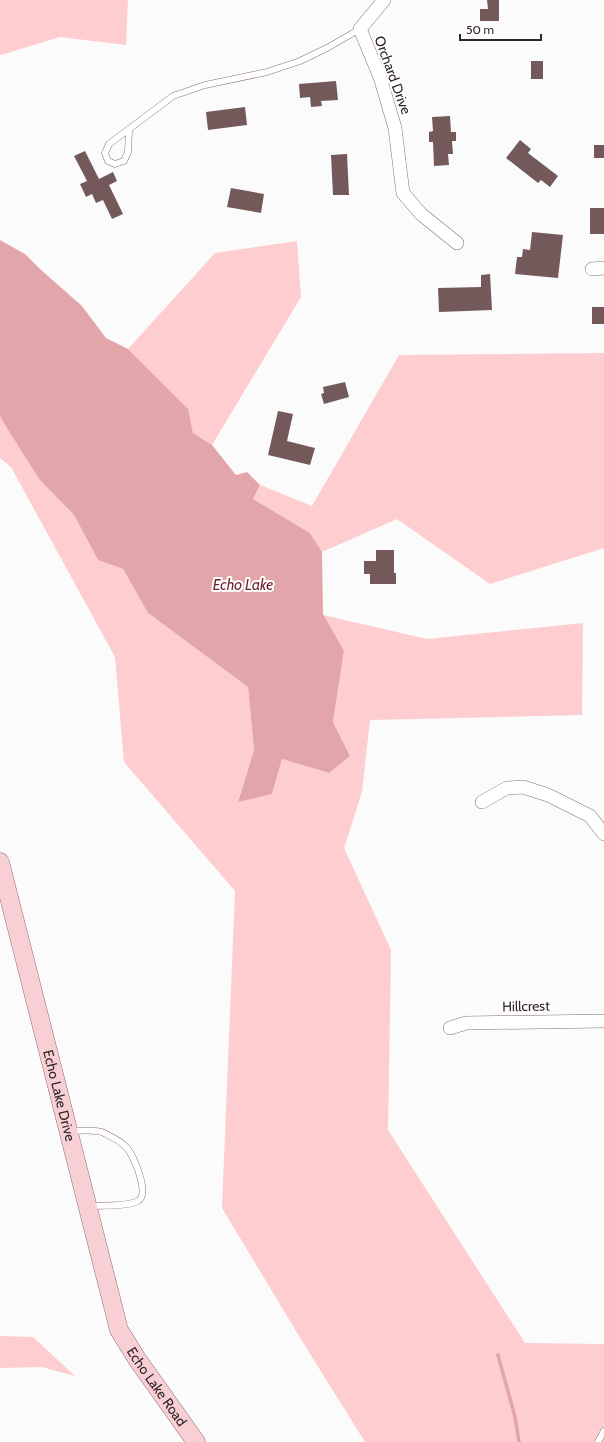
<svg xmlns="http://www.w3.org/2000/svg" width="604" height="1442" font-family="Cabin,sans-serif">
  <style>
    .green { fill: #fecdcf }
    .water { fill: #e2a6aa }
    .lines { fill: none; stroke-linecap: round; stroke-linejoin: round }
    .stream { stroke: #e2a6aa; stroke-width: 3.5 }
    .building { fill: #74595a }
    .lane-casing { stroke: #8b6f71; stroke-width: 7 }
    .street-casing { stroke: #8b6f71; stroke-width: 14 }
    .secondary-casing { stroke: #8b6f71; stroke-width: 19 }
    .lane { stroke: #fff; stroke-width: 6 }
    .street { stroke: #fff; stroke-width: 13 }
    .secondary { stroke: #f8cfd5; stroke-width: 18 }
    .labels { text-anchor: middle; stroke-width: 4; stroke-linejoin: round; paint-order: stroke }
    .street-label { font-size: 14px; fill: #312526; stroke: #fff }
    .water-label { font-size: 15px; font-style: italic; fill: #69232e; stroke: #fff }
  </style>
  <rect width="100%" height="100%" fill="#fbfbfb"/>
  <path class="green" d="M0 0H128L126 45 60 37 1 55 0 54Z
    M297 241 301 297 212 445 193 433 187 409 128 349 215 253Z
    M604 353V548L490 584 397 519 322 552 310 533 253 499 260 485 312 506 399 355Z
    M0 416 39 479 74 515 98 560 123 569 148 613 248 687 254 750 238 801 272 794 282 759 329 773 350 756 333 722 344 651 323 615 427 639 583 623 582 715 370 720 362 792 344 848 391 950 388 1130 525 1343 604 1344V1442H365L302 1341 222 1208 235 891 124 762 115 657 11 467 0 458Z
    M0 1336 33 1337 75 1376 42 1367 0 1368Z"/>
  <path class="water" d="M0 240 25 254 40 269 82 306 106 338 128 349 188 409 193 433 212 445 236 475 247 472 260 485 253 499 310 533 322 552 323 614 344 651 333 722 350 756 329 773 282 759 272 794 238 802 254 750 248 687 148 613 123 569 98 560 74 515 39 479 2 420 0 416Z"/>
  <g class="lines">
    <path class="stream" d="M498 1355 515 1417 519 1442"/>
  </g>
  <path class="building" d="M487 0H499V21H480V9H488Z
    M531 61H543V79H531Z
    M336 81 338 100 321 101 322 106 311 107 310 97 300 98 299 84Z
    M245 107 247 125 208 130 206 112Z
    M450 116 451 132H456V141H452L453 154H448L449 165 434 166 433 142H429V132L433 131 432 117Z
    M520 140 531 149 528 153 558 176 550 187 541 180 538 183 506 158Z
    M594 145H604V158H594Z
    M85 151 99 179 113 172 117 181 109 185 123 214 112 219 103 200 96 203 92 194 86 197 80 184 87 181 74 156Z
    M347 154 349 195H333L331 155Z
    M231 188 264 194 261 213 227 207Z
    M590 208H604V234H590Z
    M532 232 563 235 558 278 515 274 517 257H522L523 249 530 250Z
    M490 274 492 310 439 312 438 288 481 287V275Z
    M592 307H604V324H592Z
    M345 382 349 397 324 404 321 394 324 393 323 387Z
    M278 411 293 414 287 441 315 448 310 465 268 455Z
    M376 550H394V573H396V584H370V574H364V561H376Z"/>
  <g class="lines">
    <g class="lane-casing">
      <path id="lane" d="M129 130 128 152 124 161 115 164 108 161 105 153 109 144 173 96 205 85 267 72 300 61 327 48 360 29
        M71 1131C79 1131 97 1129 104 1133 112 1137 121 1141 127 1148 134 1156 150 1194 138 1201 127 1207 102 1205 89 1206
        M598 1442 604 1431"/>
    </g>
    <g class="street-casing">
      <path id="street" d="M384 0 360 29 380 77 395 128 403 193 421 214 457 243
        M592 269 604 268
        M482 802 507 788 523 787 548 795 590 816 604 834
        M450 1028 466 1023 604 1021"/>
    </g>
    <g class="secondary-casing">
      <g id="secondary">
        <path id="s1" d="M0 862 119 1330 137 1359 196 1442"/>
      </g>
    </g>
    <use href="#lane" class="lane"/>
    <use href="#street" class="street"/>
    <use href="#secondary" class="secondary"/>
  </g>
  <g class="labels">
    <g class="street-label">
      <text transform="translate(393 75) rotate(70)" y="5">Orchard Drive</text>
      <text transform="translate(526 1006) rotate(-1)" y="5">Hillcrest</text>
      <text dy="5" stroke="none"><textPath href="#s1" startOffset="241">Echo Lake Drive</textPath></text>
      <text dy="5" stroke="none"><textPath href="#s1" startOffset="551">Echo Lake Road</textPath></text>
    </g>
    <g class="water-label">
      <text x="243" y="590">Echo Lake</text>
    </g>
  </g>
  <path d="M460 34v6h81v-6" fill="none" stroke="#312526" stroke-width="2"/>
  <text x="466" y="34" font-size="12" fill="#312526" stroke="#ffffff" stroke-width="3" paint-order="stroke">50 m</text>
</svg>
